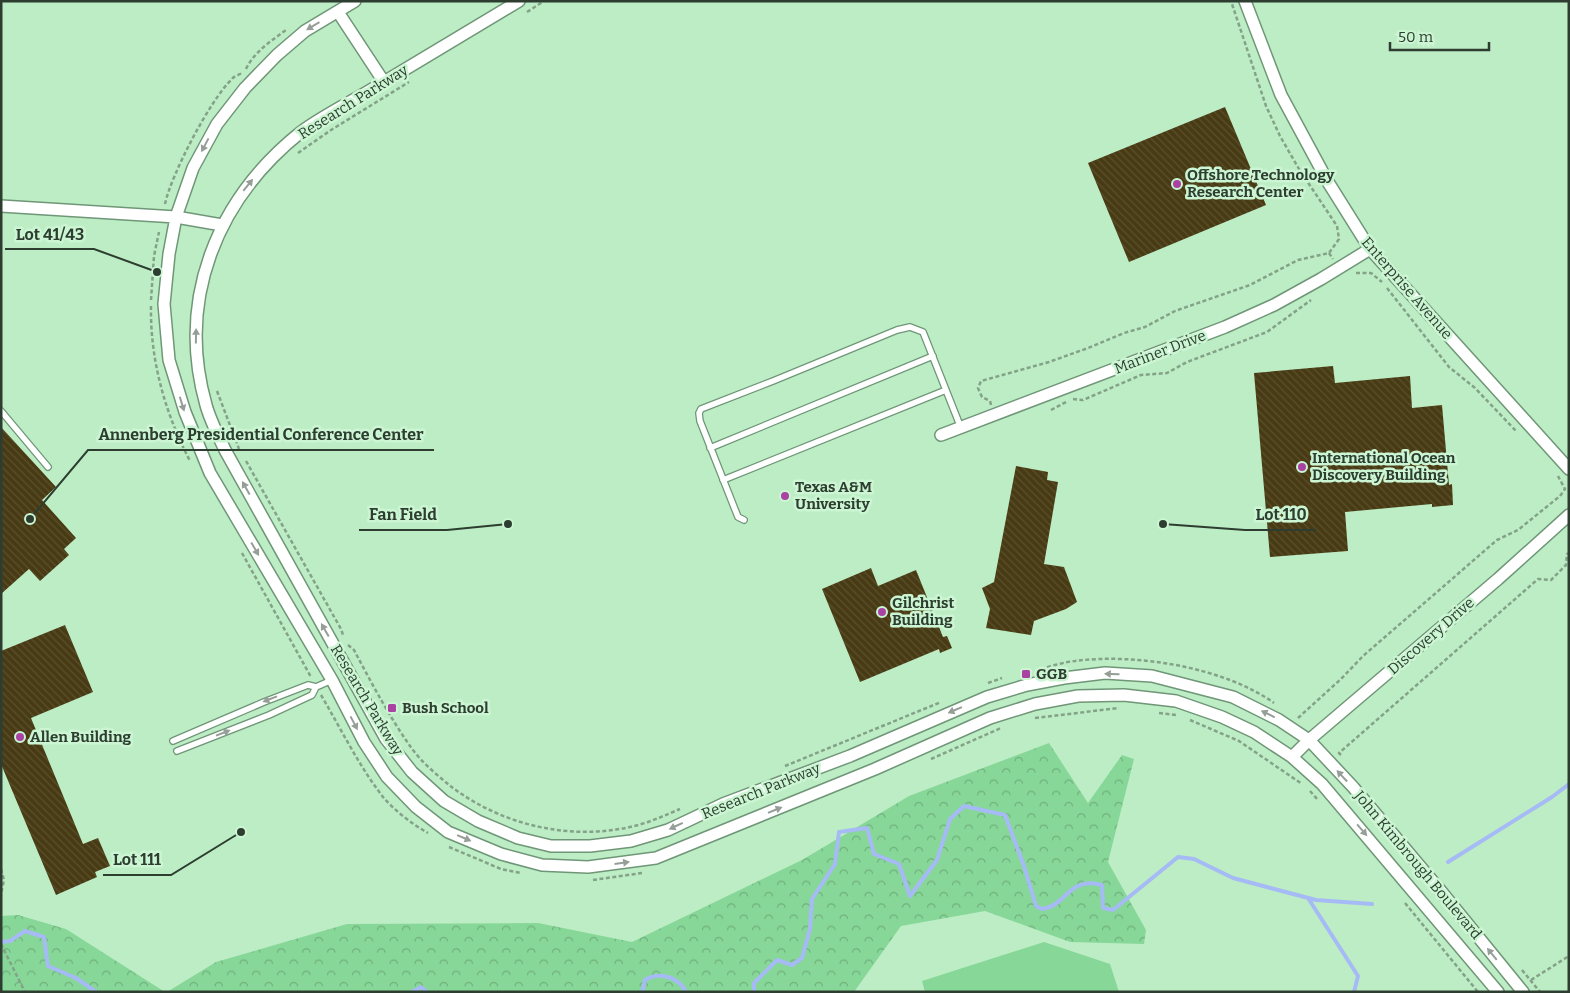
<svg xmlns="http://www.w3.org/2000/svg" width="1570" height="993" font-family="Bitter,serif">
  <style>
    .built { fill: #bdedc5 }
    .forest { fill: url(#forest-crowns) }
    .pitch { fill: #87d798 }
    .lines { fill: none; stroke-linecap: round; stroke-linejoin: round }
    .stream { stroke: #a6baf5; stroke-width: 4 }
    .building { fill: url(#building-back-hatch) }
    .lane-casing { stroke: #6f9677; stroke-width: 8 }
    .street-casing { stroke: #6f9677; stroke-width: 14 }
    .path { stroke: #83a288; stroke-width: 2.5; stroke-dasharray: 4 2.5; stroke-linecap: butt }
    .lane { stroke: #fff; stroke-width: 5.5 }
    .street { stroke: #fff; stroke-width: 11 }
    .oneway { fill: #969e98 }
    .poi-dot { fill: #aa42a4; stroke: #ccf6d3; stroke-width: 2 }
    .labels { text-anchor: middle; stroke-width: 5; stroke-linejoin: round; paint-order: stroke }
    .street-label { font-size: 15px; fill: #2d3e30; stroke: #ccf6d3 }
    .poi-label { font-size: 15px; font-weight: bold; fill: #2d3e30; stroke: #ccf6d3; text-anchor: start }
    .leader { fill: none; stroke: #2d3e30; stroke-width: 2 }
    .callout-dot { fill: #2d3e30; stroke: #ccf6d3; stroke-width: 2 }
    .callout-label { font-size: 16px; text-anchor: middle; font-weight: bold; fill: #2d3e30; stroke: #ccf6d3; stroke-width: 5; stroke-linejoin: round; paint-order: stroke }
  </style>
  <defs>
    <pattern id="forest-crowns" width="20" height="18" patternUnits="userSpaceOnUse" patternTransform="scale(1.25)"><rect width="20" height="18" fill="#87d798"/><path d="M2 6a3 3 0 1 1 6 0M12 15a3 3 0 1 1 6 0" fill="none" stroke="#6fb07c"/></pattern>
    <pattern id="building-back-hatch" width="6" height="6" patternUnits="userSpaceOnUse" patternTransform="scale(1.25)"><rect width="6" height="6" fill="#483b14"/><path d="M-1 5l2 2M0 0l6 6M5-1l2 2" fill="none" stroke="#5a502e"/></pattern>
  </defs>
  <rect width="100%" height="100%" fill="#ccf6d3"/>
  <path class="built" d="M1 1H1569V992H1Z"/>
  <path class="forest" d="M1049 743 1088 803 1122 755 1134 759 1108 862 1146 930 1144 944 1070 942 985 911 901 926 854 992H167L216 962 347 924 538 923 632 942 802 860 909 796Z
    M18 915 66 929 165 992H1V916Z"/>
  <path class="pitch" d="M1044 942 1110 964 1119 992H925L922 981Z"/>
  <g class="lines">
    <path class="stream" d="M1448 862 1552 797 1569 784
      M1308 898 1358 976 1354 992
      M1 942 10 941 25 931 44 937 48 966 76 978 96 992
      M412 992 421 987 427 992
      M642 992 645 980C659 971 679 977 686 992
      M754 992V983L777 960 792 965 802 958 810 929 812 899 835 864 839 832 867 828 874 854 899 864 910 896 937 860 950 819 964 806 1005 815 1024 866 1036 906 1042 909C1067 906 1068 876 1102 885L1103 908 1113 910 1178 857 1194 859 1233 878 1316 900 1372 904"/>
  </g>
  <path class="building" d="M1225 107 1266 205 1129 262 1088 163Z
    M1333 366 1335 383 1410 376 1412 408 1442 405 1449 485 1452 484 1453 505 1432 507V504L1345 512 1348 551 1270 557 1254 373Z
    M1 427 56 487 42 500 76 538 64 549 69 555 40 581 29 569 1 594Z
    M1016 466 1048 472 1047 480 1058 482 1044 564 1064 567 1077 602 1066 609 1034 621 1031 635 986 628 990 609 982 588 994 582Z
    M871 568 878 586 916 570 943 637 947 636 952 648 940 653 939 649 860 682 822 589Z
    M65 625 93 692 31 718 83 844 98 838 110 866 95 872 97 877 56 895 1 764V651Z"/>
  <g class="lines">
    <g class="lane-casing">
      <path id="lane" d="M1 411 48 467
        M710 448 933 356
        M723 480 946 390
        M744 520 738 517 700 421 699 413 701 409 773 381 897 330 910 327 923 332 961 428
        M173 741 264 702 308 685 316 687 332 680
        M177 751 269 715 312 695 316 687"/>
    </g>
    <g class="street-casing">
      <path id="street" d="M355 1 305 31 277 55 245 88 217 124 193 168 176 217 169 254 164 304 169 360 185 412 210 473 332 680 364 742 387 777 416 807 448 832 501 854 542 865 588 867 656 858 875 769 990 718 1035 704 1078 696 1124 695 1176 701 1222 717 1254 732 1292 757 1322 784 1498 992
        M519 1C469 31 419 61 369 91 347 104 321 117 301 132 217 199 176 299 206 405 210 420 218 435 225 450L386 739 412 772 444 801 478 821 518 838 551 846H590L631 841 668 830 723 804 850 756 987 697 1027 685 1064 678 1105 673 1152 676 1233 697 1279 720 1309 740 1353 787 1440 890 1523 992
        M1245 1 1281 95 1328 182 1370 249 1569 469
        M338 12 384 82
        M1 206 176 217 222 225
        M941 435 1225 327 1274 305 1321 279 1370 249
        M1292 757 1309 740 1498 579 1569 515"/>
    </g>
    <path class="path" d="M527 12 544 1
      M246 69C254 52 271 41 286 30
      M298 153 331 130 409 82
      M165 204C171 175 210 100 232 79 234 76 239 75 242 73
      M1329 253 1333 259
      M1356 273H1371L1382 282
      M1387 288 1449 367 1475 388 1517 432
      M151 300 154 256 159 232
      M151 306C150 360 165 413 190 461
      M217 391 239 449
      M1073 399 1083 400 1141 375 1167 373 1187 362 1267 332 1311 300
      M991 405 990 401 982 397 978 388 981 381 1049 362 1088 348 1124 333 1145 327 1175 311 1250 285 1298 260 1329 253 1339 239 1337 226 1299 169 1280 136 1266 106 1231 1
      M1051 410 1068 401
      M246 461 341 629 343 635
      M242 553 311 677
      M348 645 354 650C371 682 389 716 410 746 421 762 438 776 453 788 507 828 580 843 645 823 657 819 668 814 680 809
      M1041 669C1052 666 1064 662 1075 661 1135 653 1224 667 1274 703
      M988 683 1002 678
      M321 695C341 729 359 766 383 797 395 811 412 824 428 833
      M1159 713 1176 715
      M1035 718 1119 708
      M1298 718 1341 679 1363 656 1497 540 1518 530 1560 496 1565 489 1558 476
      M1190 720 1239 741 1302 784
      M1341 755 1339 753 1538 579 1551 580 1566 565 1567 554 1569 553
      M931 759 1001 728
      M785 766 941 702
      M1310 791 1318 800
      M449 847 501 869 521 873
      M1 869 4 880 1 894
      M593 880 642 873
      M1405 903 1478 992
      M1 944 25 992
      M1522 970 1540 992
      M1531 980 1569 956"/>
    <use href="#lane" class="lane"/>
    <use href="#street" class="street"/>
  </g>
  <defs><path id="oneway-solid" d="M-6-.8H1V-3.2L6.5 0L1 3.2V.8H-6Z" transform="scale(1.25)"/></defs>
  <g class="oneway">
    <use href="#oneway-solid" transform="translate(313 26) rotate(149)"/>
    <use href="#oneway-solid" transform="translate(205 145) rotate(118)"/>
    <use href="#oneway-solid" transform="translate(248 185) rotate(-51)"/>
    <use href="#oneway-solid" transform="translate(196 336) rotate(-89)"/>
    <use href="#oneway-solid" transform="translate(182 404) rotate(73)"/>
    <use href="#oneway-solid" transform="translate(246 488) rotate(-119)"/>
    <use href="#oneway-solid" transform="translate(255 549) rotate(60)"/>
    <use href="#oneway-solid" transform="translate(325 630) rotate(-120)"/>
    <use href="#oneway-solid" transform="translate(1112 674) rotate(-178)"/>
    <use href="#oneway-solid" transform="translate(270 699) rotate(159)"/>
    <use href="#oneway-solid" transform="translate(955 710) rotate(157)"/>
    <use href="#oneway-solid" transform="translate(1268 714) rotate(-154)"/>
    <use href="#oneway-solid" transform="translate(354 723) rotate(62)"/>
    <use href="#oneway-solid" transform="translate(223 733) rotate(-21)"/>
    <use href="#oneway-solid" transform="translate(1342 776) rotate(-133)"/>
    <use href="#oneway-solid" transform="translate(775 810) rotate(-22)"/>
    <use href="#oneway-solid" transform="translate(676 826) rotate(155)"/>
    <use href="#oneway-solid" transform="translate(1362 830) rotate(49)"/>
    <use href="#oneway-solid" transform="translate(464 838) rotate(23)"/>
    <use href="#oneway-solid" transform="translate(622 863) rotate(-8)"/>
    <use href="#oneway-solid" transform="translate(1492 954) rotate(-129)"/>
  </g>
  <g class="poi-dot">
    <circle cx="1177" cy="184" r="5"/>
    <circle cx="1302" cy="467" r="5"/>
    <circle cx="785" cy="496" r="5"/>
    <circle cx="882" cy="612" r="5"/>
    <rect x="1021" y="669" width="10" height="10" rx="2.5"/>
    <rect x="387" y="703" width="10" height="10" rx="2.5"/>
    <circle cx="20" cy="737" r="5"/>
  </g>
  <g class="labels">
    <g class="street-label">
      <text transform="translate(353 102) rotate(-32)" y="5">Research Parkway</text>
      <text transform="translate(1407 288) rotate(49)" y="5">Enterprise Avenue</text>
      <text transform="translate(1160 352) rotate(-21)" y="5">Mariner Drive</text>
      <text transform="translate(1431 636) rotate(-41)" y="5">Discovery Drive</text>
      <text transform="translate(367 700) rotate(59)" y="5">Research Parkway</text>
      <text transform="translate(761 791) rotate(-22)" y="5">Research Parkway</text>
      <text transform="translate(1418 865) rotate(50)" y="5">John Kimbrough Boulevard</text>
    </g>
    <g class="poi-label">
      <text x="1187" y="180">Offshore Technology<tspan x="1187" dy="17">Research Center</tspan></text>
      <text x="1312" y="463">International Ocean<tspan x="1312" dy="17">Discovery Building</tspan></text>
      <text x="795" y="492">Texas A&amp;M<tspan x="795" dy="17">University</tspan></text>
      <text x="892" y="608">Gilchrist<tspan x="892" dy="17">Building</tspan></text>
      <text x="1036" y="679">GGB</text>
      <text x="402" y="713">Bush School</text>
      <text x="30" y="742">Allen Building</text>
    </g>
  </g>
  <path class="leader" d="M157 272L94 249H5M30 519L88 450H434M1163 524L1245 530H1316M508 524L447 530H359M241 832L171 875H103"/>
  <g class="callout-dot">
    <circle cx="157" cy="272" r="5"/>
    <circle cx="30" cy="519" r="5"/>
    <circle cx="1163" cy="524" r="5"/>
    <circle cx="508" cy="524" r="5"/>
    <circle cx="241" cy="832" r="5"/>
  </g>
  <g class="callout-label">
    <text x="50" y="240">Lot 41/43</text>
    <text x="261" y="440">Annenberg Presidential Conference Center</text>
    <text x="1281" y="520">Lot 110</text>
    <text x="403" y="520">Fan Field</text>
    <text x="137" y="865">Lot 111</text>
  </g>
  <rect width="1570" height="993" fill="none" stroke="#2d3e30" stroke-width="5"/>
  <path d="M1390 42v8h99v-8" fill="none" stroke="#2d3e30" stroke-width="2.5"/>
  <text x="1398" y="42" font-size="15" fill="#2d3e30" stroke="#ccf6d3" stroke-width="4" paint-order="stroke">50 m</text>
</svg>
